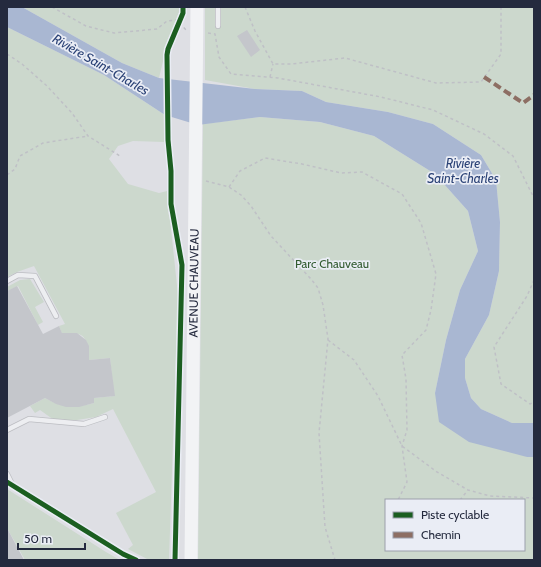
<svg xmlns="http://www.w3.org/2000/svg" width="541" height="567" font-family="Cabin,sans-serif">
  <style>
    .green { fill: #ccd8cd; fill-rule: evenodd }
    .water { fill: #a9b7d2 }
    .building { fill: #c4c6cb }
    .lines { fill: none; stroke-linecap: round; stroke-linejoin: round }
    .service-casing { stroke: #bcbdc2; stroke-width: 6 }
    .path { stroke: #bfc0c6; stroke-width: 1.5; stroke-dasharray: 3 3; stroke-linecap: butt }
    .service { stroke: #edeef1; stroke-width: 4.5 }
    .secondary { stroke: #f2f3f5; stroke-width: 13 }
    .quiet { stroke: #8d6e63; stroke-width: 4; stroke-dasharray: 8 4; stroke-linecap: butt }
    .cycleway-casing { stroke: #eaedf5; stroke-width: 8 }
    .cycleway { stroke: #1b5e20; stroke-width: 5 }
    .labels { text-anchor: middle; stroke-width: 3.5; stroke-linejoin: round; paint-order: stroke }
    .park-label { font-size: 12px; fill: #325b30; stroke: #eaedf5 }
    .street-label { font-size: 12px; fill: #242a3e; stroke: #eaedf5 }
    .water-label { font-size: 13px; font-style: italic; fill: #2b4276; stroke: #eaedf5 }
  </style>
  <rect width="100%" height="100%" fill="#dedfe4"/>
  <path class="green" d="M22 7H180V10L168 40 159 78 122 63Z
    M205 7H534V423H512L481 409 471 398 465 378V359L489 315 499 271 500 222 496 180 481 155 433 124 388 112 326 102 302 91 255 89 205 80Z
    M7 27 104 75 165 115 164 142 133 141 118 146 109 159 128 184 159 193 167 191 178 295 169 560H149L128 549 133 545 116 513 156 492 113 409 96 417 77 420H54L40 410 35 413 30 406 45 398C63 408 74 408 94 403V398L114 396 110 358 89 360C88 354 88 346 86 341 82 331 70 332 63 336L59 326 65 324 34 266 17 272 7 277Z
    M260 117 320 122 374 136 435 174 468 211 478 251 460 290 446 340 435 393 527 457H534V560H198L203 124ZM386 500H524V550H386Z
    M30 279 44 302 35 307 43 322 38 325 18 286 7 291V287L20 280Z
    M7 489 106 552 120 560H25L7 528Z"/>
  <path class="water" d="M7 7H22L122 63 159 78 255 89 302 91 326 102 388 112 433 124 481 155 496 180 500 222 499 271 489 315 465 359V378L471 398 481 409 512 423H534V457H527L469 442 439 422 435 393 446 340 460 290 478 251 468 211 435 174 374 136 320 122 260 117 198 125 165 115 104 75 7 27Z"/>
  <path class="building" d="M247 30 260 50 251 57 237 36Z
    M17 286 43 334 59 326 62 333H77L86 340 89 346V360L110 358 115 396 94 398V403L79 407H66L56 404 45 398 7 418V291Z
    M7 528 24 560H7Z"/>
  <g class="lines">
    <g class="service-casing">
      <path id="service" d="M218 26V7
        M7 281 18 275 35 276 56 316
        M7 430 29 419 84 424 105 417
        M7 474 13 486
        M7 482 123 554 136 560"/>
    </g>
    <path class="path" d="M52 7 86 26 114 33 157 29 167 21 177 20 186 30
      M245 7 255 31 273 64H291L345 58 436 83 481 82 501 54V7
      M208 33 215 34 219 57 231 74 278 78 381 97 433 110 484 134 513 156 534 198
      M7 54 22 64 47 86 72 113 88 136 120 156
      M270 77 273 64
      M7 175 15 169 20 156 43 143 88 136
      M206 181 229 187 241 195 251 206 271 236 311 279 318 288 323 305 328 339 319 433 325 527 335 560
      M229 187 240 171 265 158 302 164 341 173 362 172 402 194 421 223 436 274 431 310 426 330 402 355 406 379 407 430 402 446 407 482 398 500
      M534 280 527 296 494 347 501 384 530 404 534 402
      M328 340 354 360 378 396 402 446 437 472 468 490 490 496 534 498
      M460 500 468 490"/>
    <use href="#service" class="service"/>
    <path class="secondary" id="s1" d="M191 560 197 7"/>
    <path class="quiet" d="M484 77 523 103 534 95"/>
    <g class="cycleway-casing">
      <path id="cycleway" d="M7 482 123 554 136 560
        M175 560 182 265 171 204V171L168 140 167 55 168 49 183 13V7"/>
    </g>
    <use href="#cycleway" class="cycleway"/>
  </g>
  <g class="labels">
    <g class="park-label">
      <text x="332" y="268">Parc Chauveau</text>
    </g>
    <g class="street-label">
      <text dy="4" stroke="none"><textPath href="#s1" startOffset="277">AVENUE CHAUVEAU</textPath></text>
    </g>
    <g class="water-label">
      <text transform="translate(101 64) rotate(30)" y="5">Rivière Saint-Charles</text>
      <text x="463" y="168">Rivière<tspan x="463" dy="15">Saint-Charles</tspan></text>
    </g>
  </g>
  <rect width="541" height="567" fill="none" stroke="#242a3e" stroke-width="16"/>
  <rect x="385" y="499" width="140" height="52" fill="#eaedf5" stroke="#9b9fac"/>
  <rect x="393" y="512" width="20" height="6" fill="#1b5e20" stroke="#9b9fac"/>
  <text x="421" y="519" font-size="12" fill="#242a3e">Piste cyclable</text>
  <rect x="393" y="532" width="20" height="6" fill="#8d6e63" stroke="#9b9fac"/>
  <text x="421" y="539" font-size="12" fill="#242a3e">Chemin</text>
  <path d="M18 543v6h67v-6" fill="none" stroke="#242a3e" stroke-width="2"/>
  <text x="24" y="543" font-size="12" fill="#242a3e" stroke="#eaedf5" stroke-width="3" paint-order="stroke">50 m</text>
</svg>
